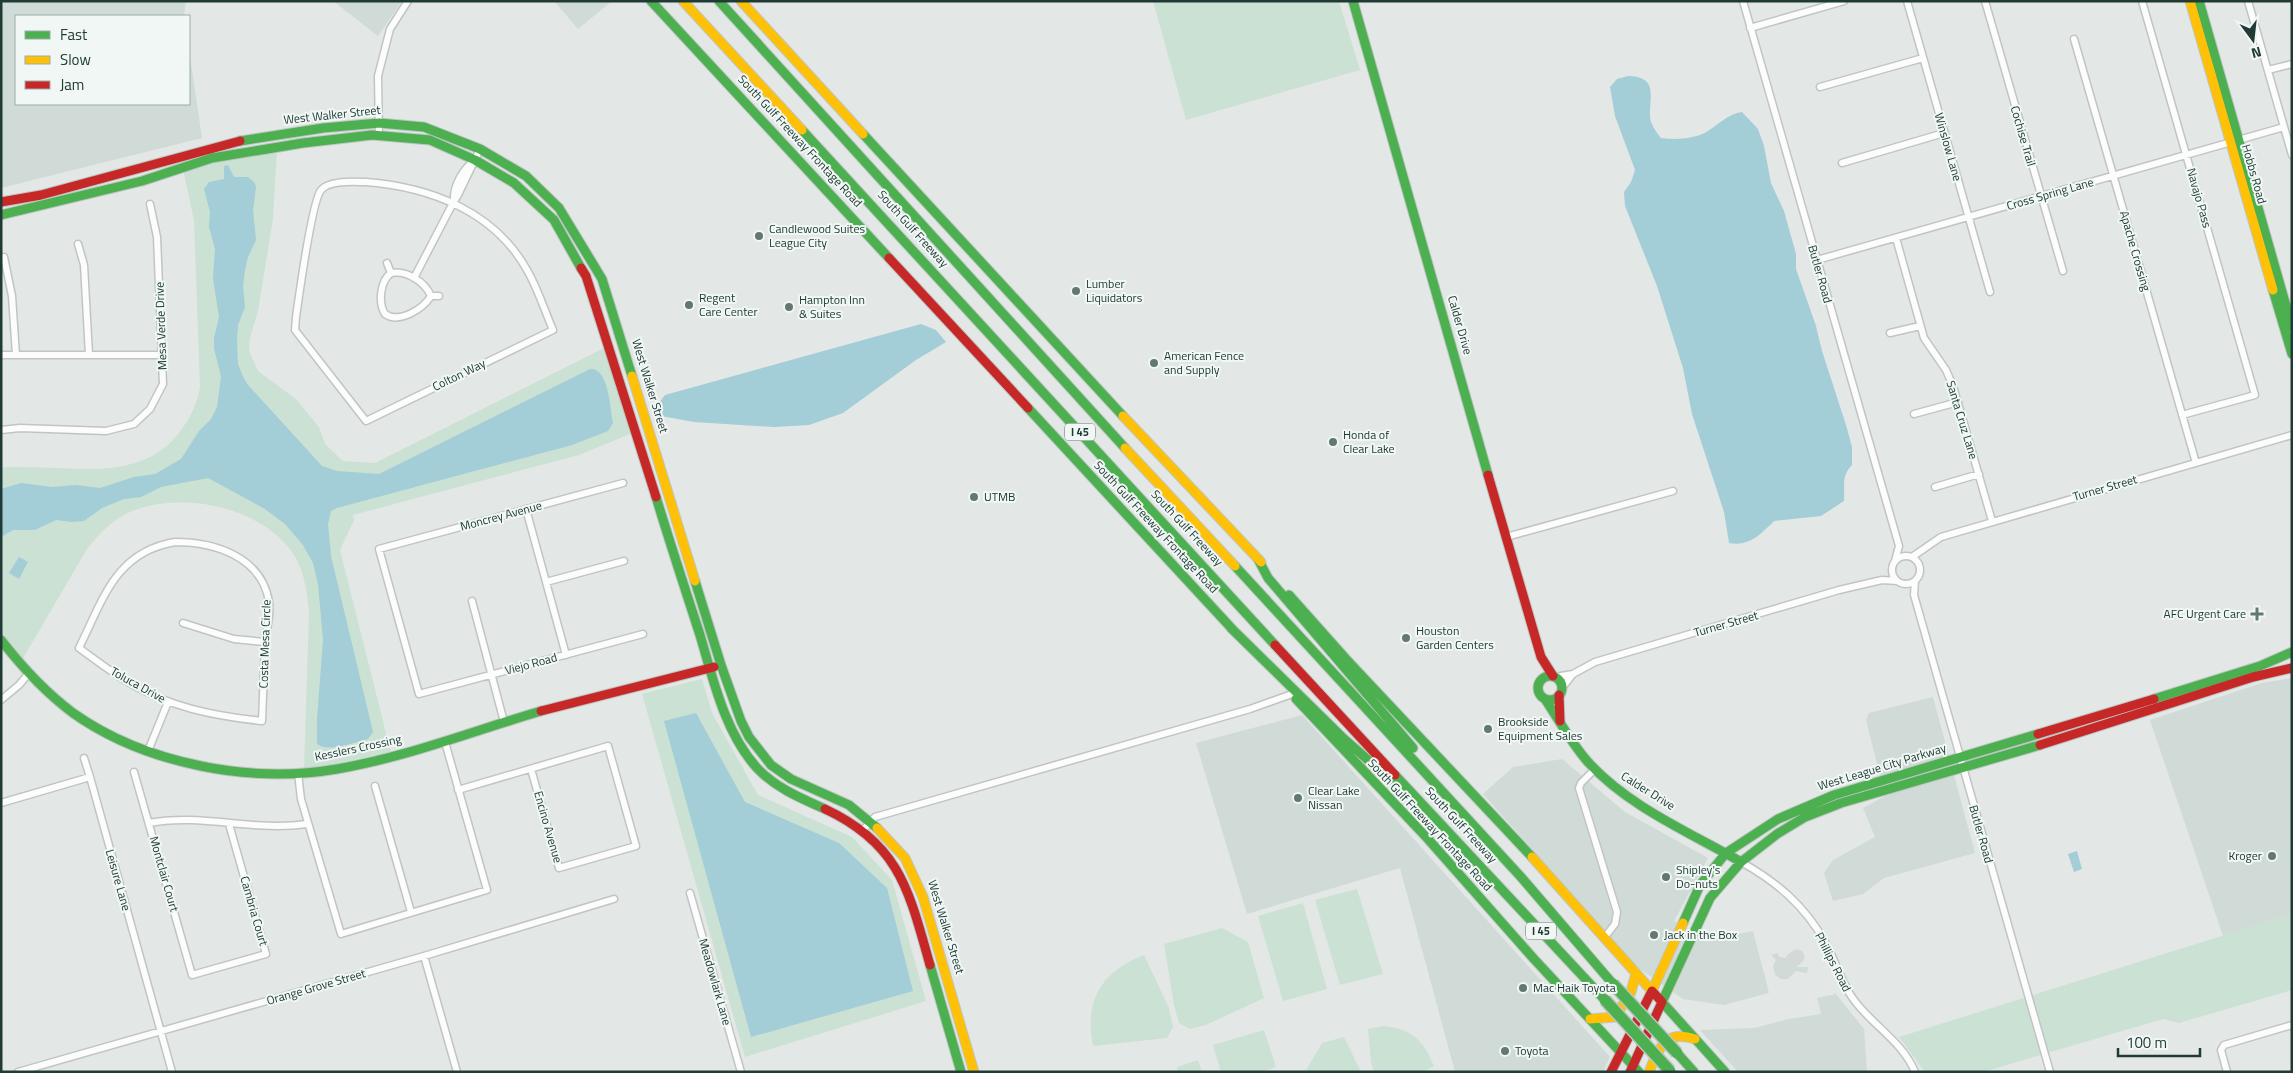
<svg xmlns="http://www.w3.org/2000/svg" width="2293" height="1073" font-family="'Titillium Web',sans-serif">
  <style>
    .built { fill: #d0dad6 }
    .green { fill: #cbe1d3 }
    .water { fill: #a3cdd7 }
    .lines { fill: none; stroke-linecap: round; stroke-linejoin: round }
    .taxiway { stroke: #d4d9d8; stroke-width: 15 }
    .street-casing { stroke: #c0c5c3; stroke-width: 9 }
    .fast-casing { stroke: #bec6c3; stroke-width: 11 }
    .slow-casing { stroke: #bec6c3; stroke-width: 11 }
    .jam-casing { stroke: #bec6c3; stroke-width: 11 }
    .street { stroke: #fbfcfb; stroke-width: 6 }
    .fast { stroke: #4caf50; stroke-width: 9 }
    .slow { stroke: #ffc107; stroke-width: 9 }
    .jam { stroke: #c62828; stroke-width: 9 }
    .fast-bridge-casing { stroke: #bbc5c2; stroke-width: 14; stroke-linecap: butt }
    .fast-bridge { stroke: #4caf50; stroke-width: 11 }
    .poi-dot { fill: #647873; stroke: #f0f7f4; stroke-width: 2 }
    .labels { text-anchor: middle; stroke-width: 4; stroke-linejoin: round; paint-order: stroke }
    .shield { fill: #f0f7f4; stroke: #5e736e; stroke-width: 1 }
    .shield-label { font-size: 11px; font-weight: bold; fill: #203b35 }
    .street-label { font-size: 12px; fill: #203b35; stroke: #f0f7f4 }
    .poi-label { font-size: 12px; fill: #203b35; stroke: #f0f7f4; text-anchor: start }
  </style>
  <rect width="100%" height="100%" fill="#e3e8e6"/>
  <path class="built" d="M1 1H186L184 16H16V104H189V50L202 138 1 188Z
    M333 1H402L378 36Z
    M554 1H612L578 29Z
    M2292 678V914L2223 936 2150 720 2262 683Z
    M1933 697 1975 853 1884 878 1863 894 1833 901 1824 873 1833 860 1875 837 1863 808 1885 796 1866 720 1869 713Z
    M1302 715 1610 1057 1603 1072H1455L1400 868 1247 914 1196 743Z
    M1562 759 1625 812 1708 858 1674 921 1709 940 1753 931 1769 993 1724 1005 1683 999 1637 967 1483 794 1513 767Z
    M1800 950 1804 954 1795 962 1797 967H1808L1807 973 1796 971 1788 979H1781L1775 975 1773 966 1776 960 1771 955 1777 953 1780 957 1792 959Z
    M1836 994 1864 1029 1867 1072H1738L1700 1030 1754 1028 1789 1019 1821 1014 1817 998Z"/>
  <path class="green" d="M1153 1H1339L1360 70 1186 120Z
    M277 150 273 219 258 311 250 338 249 351 258 371 296 399 319 427 325 444 343 461 375 463 606 347 633 433 579 455 353 515 354 520 340 550 391 753 347 764 304 770 309 611C307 594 305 576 297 560 267 507 183 490 130 512 112 520 99 534 87 549L22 660 1 636V468C11 466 22 467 32 467 80 468 135 478 172 441 187 425 196 408 200 388L194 221 183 169 211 161Z
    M702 679 712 713 758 795 852 837 892 880 926 1001 745 1057 642 694Z
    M1357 889 1383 974 1340 985 1315 900Z
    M1303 903 1327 989 1283 1001 1258 916Z
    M2292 914V990L2179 1023 2163 1019 1983 1072H1925L1899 1037Z
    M1222 928 1248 942 1264 998 1206 1025 1190 1029 1179 1023 1174 1005 1164 944Z
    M1144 955 1169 1008 1173 1027 1167 1038 1093 1046C1084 1000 1101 972 1144 955Z
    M1383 1026C1412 1029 1423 1039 1434 1066L1423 1072H1374L1371 1062 1368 1029Z
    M1264 1030 1276 1067 1261 1072H1221L1213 1045Z
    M1344 1037 1361 1072H1305L1322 1043Z
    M1198 1060 1202 1072H1178L1177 1067Z"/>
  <path class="water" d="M1628 76C1659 77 1649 96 1650 117 1651 125 1656 132 1661 138 1675 140 1696 139 1708 131 1719 124 1728 114 1742 112L1758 129 1764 146 1771 183 1784 211 1796 254V269L1816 326 1822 351 1846 425 1852 447V465C1841 476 1845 486 1844 501L1821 516 1774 521C1761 534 1749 547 1729 543L1724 512 1692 414 1683 368 1657 286 1625 206 1624 192 1631 182 1635 170 1615 116 1610 87 1617 79Z
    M228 165 234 177H248L254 182 256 187 253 210 256 240 248 257 245 270 243 286 245 307 238 325 237 339 238 364 243 377 248 385 322 466 337 471 379 474 590 369C609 367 610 410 613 423L608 431 572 445 337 508 331 511 328 524 331 556 373 732 368 739C355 742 328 753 317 744V719L323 640 318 584 313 563 303 545 285 524 265 509 208 478 161 487 141 497 124 499 102 508 84 521 72 522 56 520 35 530H13L1 537V489L21 483 52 487 76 485 100 488 134 477 155 474 181 459 199 431 211 419 217 407 221 377 214 348V338L219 317 213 279 215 249 209 227 210 212 204 189 209 182 224 179V166Z
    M921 324 936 330 946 342 916 360 843 413 809 425 774 427 694 422 661 416 656 407 665 395Z
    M19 557 28 562 19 579 9 573Z
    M696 713 745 802 839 843 887 888 913 991 751 1037 664 721Z
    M2077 851 2082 869 2074 872 2068 854Z"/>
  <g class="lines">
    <path class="taxiway" d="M1793 960 1797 957"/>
    <g class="street-casing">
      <path id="street" d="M1743 1 1899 546 1895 561
        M1907 1 1990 292
        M1985 1 2063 271
        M2142 1 2255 395 2182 415
        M2248 1 2292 155
        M1750 28 1844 1
        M2074 39 2196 463
        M2268 70 2292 64
        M1820 87 1923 58
        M379 136 378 76 390 29 408 1
        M1842 163 1944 133
        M366 182C430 187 494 211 527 270 538 289 544 309 553 330L366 421 295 330 296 317C299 296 312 201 321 190 329 180 354 182 366 182Z
        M454 200C453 186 463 169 474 161
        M1896 238 1924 338 1946 370 1953 386 1992 521
        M78 244 84 265 89 355
        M4 257 12 296 16 355
        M1817 260 2284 127
        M387 263 391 273
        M391 273C407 270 425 282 431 296 423 309 399 324 385 314 378 303 380 281 391 273Z
        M414 278 453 203 458 195 480 149
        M431 296H439
        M1890 333 1920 326
        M1 355H162
        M1914 414 1958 402
        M1 430 20 428 106 431 134 424 150 409 163 384 157 237 150 204
        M623 483 379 549 419 694 643 634
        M1935 487 1979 474
        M526 509 566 655
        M1506 537 1673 491
        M175 542C215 542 262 557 269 602 271 615 266 631 265 644 264 669 263 695 262 721 214 716 168 707 126 681 110 671 94 659 79 648 103 600 115 552 175 542Z
        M1892 570a14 14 0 1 1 28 0a14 14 0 1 1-28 0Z
        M1912 557 1941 537 2292 435
        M1915 581 1914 595 2050 1072
        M546 582 624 561
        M472 601 504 722
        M183 623 234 639 265 642
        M1555 677 1573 674
        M1562 688 1573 674 1595 662 1839 590 1882 580 1897 581
        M1 700 19 685 29 673
        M148 751 168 702
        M84 758 90 777
        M1595 769 1581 783 1579 788 1617 912 1615 924 1604 938
        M134 772 192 975 266 954 229 824
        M298 773 301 799 341 934 487 890 445 742
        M375 786 411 912
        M458 790 608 746 636 846 559 868 531 769
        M1 803 90 777 172 1072
        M149 823C202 813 254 832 307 824
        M863 830 875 817 1250 709 1292 694
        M1741 862C1777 882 1805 906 1825 942 1836 961 1841 983 1854 1000 1873 1026 1902 1041 1915 1072
        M690 893 741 1072
        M424 956 457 1072
        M18 1072 424 956 614 899
        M2227 1072 2221 1050 2224 1045 2292 1025"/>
    </g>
    <g class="fast-casing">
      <path id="fast" d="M651 1 889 258
        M719 1 1125 448
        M1353 1 1488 475
        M2199 1 2292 327
        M802 130 1275 645
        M863 134 1123 416
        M240 141 323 128 379 123 424 127 480 149 526 176 559 208 602 279 632 376
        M1 215 142 181 212 158 303 143 372 135 430 140 475 160 514 183 554 220 581 268
        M2273 290 2292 354
        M1028 408 1235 632
        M656 497C670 543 685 589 700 635 713 679 725 733 757 768 776 788 800 798 825 809
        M1258 559 1268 578 1413 748
        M1235 566 1521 877 1613 984
        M695 581 721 665 741 721 749 737 771 765 791 779 849 805 877 828
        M1289 595 1346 659 1532 857
        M1231 628 1344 739 1391 780
        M1 640C22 667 45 692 73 713 145 764 251 784 337 769 407 757 473 731 541 711
        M1538 688a12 12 0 1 1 24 0a12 12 0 1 1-24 0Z
        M1296 699 1428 839 1534 959 1639 1072
        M1545 699C1559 720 1571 743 1588 762 1629 807 1689 832 1741 862
        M2154 699 2260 666 2292 652
        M1395 775 1605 1000
        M1683 923 1700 885 1726 853 1778 819 1834 795 2038 734
        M930 965 961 1072
        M1677 1053 1694 1072
        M1725 1072 1662 1002 1710 898 1741 862 1777 834 1805 817 1841 803 2040 745"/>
    </g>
    <g class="slow-casing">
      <path id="slow" d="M683 1 802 130
        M741 1 863 134
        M2190 1 2273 290
        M632 376 695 581
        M1123 416 1261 562
        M1125 448 1235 566
        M877 828 905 858 923 897 974 1072
        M1532 857 1652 991 1683 923
        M1590 1019 1615 1017 1631 992 1636 973
        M1649 1072C1659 1048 1665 1029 1695 1039"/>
    </g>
    <g class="jam-casing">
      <path id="jam" d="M1 202 41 195 240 141
        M889 258 1028 408
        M581 268 586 276 656 497
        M1488 475 1541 657 1553 676
        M1275 645 1395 775
        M1559 695 1560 721
        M541 711 714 667
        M2038 734 2154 699
        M2040 745 2253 677 2292 668
        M825 809C900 844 909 891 930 965
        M1611 1072 1652 991 1662 1002 1630 1072"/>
    </g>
    <use href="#street" class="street"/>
    <use href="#fast" class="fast"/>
    <use href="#slow" class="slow"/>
    <use href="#jam" class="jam"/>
    <g class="fast-bridge-casing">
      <path id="fast-bridge" d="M1613 984 1677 1053
        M1605 1000 1670 1071"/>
    </g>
    <use href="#fast-bridge" class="fast-bridge"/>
  </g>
  <g class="poi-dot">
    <circle cx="759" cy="236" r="5"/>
    <circle cx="1076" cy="291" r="5"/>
    <circle cx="689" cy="305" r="5"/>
    <circle cx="789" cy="307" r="5"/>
    <circle cx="1154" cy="363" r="5"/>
    <circle cx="1333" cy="442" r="5"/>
    <circle cx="974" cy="497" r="5"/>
    <path d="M2254.5 606.5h5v5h5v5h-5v5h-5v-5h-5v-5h5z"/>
    <circle cx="1406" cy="638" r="5"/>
    <circle cx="1488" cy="729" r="5"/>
    <circle cx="1298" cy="798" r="5"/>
    <circle cx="2272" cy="856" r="5"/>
    <circle cx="1666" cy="877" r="5"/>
    <circle cx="1654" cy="935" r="5"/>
    <circle cx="1523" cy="988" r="5"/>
    <circle cx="1505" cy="1051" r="5"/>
  </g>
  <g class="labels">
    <g class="shield">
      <rect x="1065" y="423.5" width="30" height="17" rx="4"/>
      <rect x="1526" y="922.5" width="30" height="17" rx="4"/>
    </g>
    <g class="shield-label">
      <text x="1080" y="436">I 45</text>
      <text x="1541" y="935">I 45</text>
    </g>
    <g class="street-label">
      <text transform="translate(332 115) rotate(-6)" y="4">West Walker Street</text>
      <text transform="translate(2023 136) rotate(74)" y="4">Cochise Trail</text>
      <text transform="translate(800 141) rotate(47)" y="4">South Gulf Freeway Frontage Road</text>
      <text transform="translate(1948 147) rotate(74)" y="4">Winslow Lane</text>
      <text transform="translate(2254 174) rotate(74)" y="4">Hobbs Road</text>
      <text transform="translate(2050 194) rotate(-16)" y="4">Cross Spring Lane</text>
      <text transform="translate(2199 198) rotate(74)" y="4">Navajo Pass</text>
      <text transform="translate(913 229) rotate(48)" y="4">South Gulf Freeway</text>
      <text transform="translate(2135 251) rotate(74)" y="4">Apache Crossing</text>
      <text transform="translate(1820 274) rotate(74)" y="4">Butler Road</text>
      <text transform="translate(1460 325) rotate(74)" y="4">Calder Drive</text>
      <text transform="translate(161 326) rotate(-92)" y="4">Mesa Verde Drive</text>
      <text transform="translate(459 375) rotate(-26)" y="4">Colton Way</text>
      <text transform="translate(650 386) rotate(73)" y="4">West Walker Street</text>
      <text transform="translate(1962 420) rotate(73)" y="4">Santa Cruz Lane</text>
      <text transform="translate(2105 488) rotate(-16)" y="4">Turner Street</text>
      <text transform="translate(501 516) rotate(-15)" y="4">Moncrey Avenue</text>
      <text transform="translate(1156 527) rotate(47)" y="4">South Gulf Freeway Frontage Road</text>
      <text transform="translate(1187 528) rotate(47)" y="4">South Gulf Freeway</text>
      <text transform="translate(1726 624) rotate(-16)" y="4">Turner Street</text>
      <text transform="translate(265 644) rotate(-88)" y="4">Costa Mesa Circle</text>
      <text transform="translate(531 664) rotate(-15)" y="4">Viejo Road</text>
      <text transform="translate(138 685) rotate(29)" y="4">Toluca Drive</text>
      <text transform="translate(358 748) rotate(-12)" y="4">Kesslers Crossing</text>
      <text transform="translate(1882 767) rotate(-17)" y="4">West League City Parkway</text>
      <text transform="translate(1648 791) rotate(32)" y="4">Calder Drive</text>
      <text transform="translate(1430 825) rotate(47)" y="4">South Gulf Freeway Frontage Road</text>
      <text transform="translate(1461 825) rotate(47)" y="4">South Gulf Freeway</text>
      <text transform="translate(548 827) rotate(74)" y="4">Encino Avenue</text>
      <text transform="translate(1981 834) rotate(74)" y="4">Butler Road</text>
      <text transform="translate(164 874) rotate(74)" y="4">Montclair Court</text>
      <text transform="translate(118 880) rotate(74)" y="4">Leisure Lane</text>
      <text transform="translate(254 911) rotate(74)" y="4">Cambria Court</text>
      <text transform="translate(946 927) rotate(73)" y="4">West Walker Street</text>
      <text transform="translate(1833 962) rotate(63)" y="4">Phillips Road</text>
      <text transform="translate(715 982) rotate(74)" y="4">Meadowlark Lane</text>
      <text transform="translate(316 987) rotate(-16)" y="4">Orange Grove Street</text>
    </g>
    <g class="poi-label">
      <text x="769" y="233">Candlewood Suites<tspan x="769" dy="14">League City</tspan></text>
      <text x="1086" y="288">Lumber<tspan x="1086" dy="14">Liquidators</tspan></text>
      <text x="699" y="302">Regent<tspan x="699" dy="14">Care Center</tspan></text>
      <text x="799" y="304">Hampton Inn<tspan x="799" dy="14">&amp; Suites</tspan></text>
      <text x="1164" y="360">American Fence<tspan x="1164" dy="14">and Supply</tspan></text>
      <text x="1343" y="439">Honda of<tspan x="1343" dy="14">Clear Lake</tspan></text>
      <text x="984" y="501">UTMB</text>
      <text x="2246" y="618" text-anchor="end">AFC Urgent Care</text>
      <text x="1416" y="635">Houston<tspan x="1416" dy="14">Garden Centers</tspan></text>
      <text x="1498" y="726">Brookside<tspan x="1498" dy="14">Equipment Sales</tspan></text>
      <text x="1308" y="795">Clear Lake<tspan x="1308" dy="14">Nissan</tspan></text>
      <text x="2262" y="860" text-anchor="end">Kroger</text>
      <text x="1676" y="874">Shipley's<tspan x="1676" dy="14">Do-nuts</tspan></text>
      <text x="1664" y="939">Jack in the Box</text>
      <text x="1533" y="992">Mac Haik Toyota</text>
      <text x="1515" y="1055">Toyota</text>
    </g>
  </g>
  <rect width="2293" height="1073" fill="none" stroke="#203b35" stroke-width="5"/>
  <rect x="15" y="15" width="175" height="90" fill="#f0f7f4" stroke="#9daca8"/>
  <rect x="25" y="31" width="25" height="8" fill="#4caf50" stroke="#9daca8"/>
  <text x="60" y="40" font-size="15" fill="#203b35">Fast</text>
  <rect x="25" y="56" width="25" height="8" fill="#ffc107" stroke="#9daca8"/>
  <text x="60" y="65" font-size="15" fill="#203b35">Slow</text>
  <rect x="25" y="81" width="25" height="8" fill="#c62828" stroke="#9daca8"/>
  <text x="60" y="90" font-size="15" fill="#203b35">Jam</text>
  <g transform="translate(2253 40) rotate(165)" stroke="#f0f7f4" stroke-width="4" paint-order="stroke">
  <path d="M0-4L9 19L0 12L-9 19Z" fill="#203b35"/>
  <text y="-8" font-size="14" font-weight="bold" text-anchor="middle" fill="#203b35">N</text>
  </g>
  <path d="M2118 1048v8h82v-8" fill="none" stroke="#203b35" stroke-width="2.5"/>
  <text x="2126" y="1048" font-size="15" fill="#203b35" stroke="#f0f7f4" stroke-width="4" paint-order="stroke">100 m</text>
</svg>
